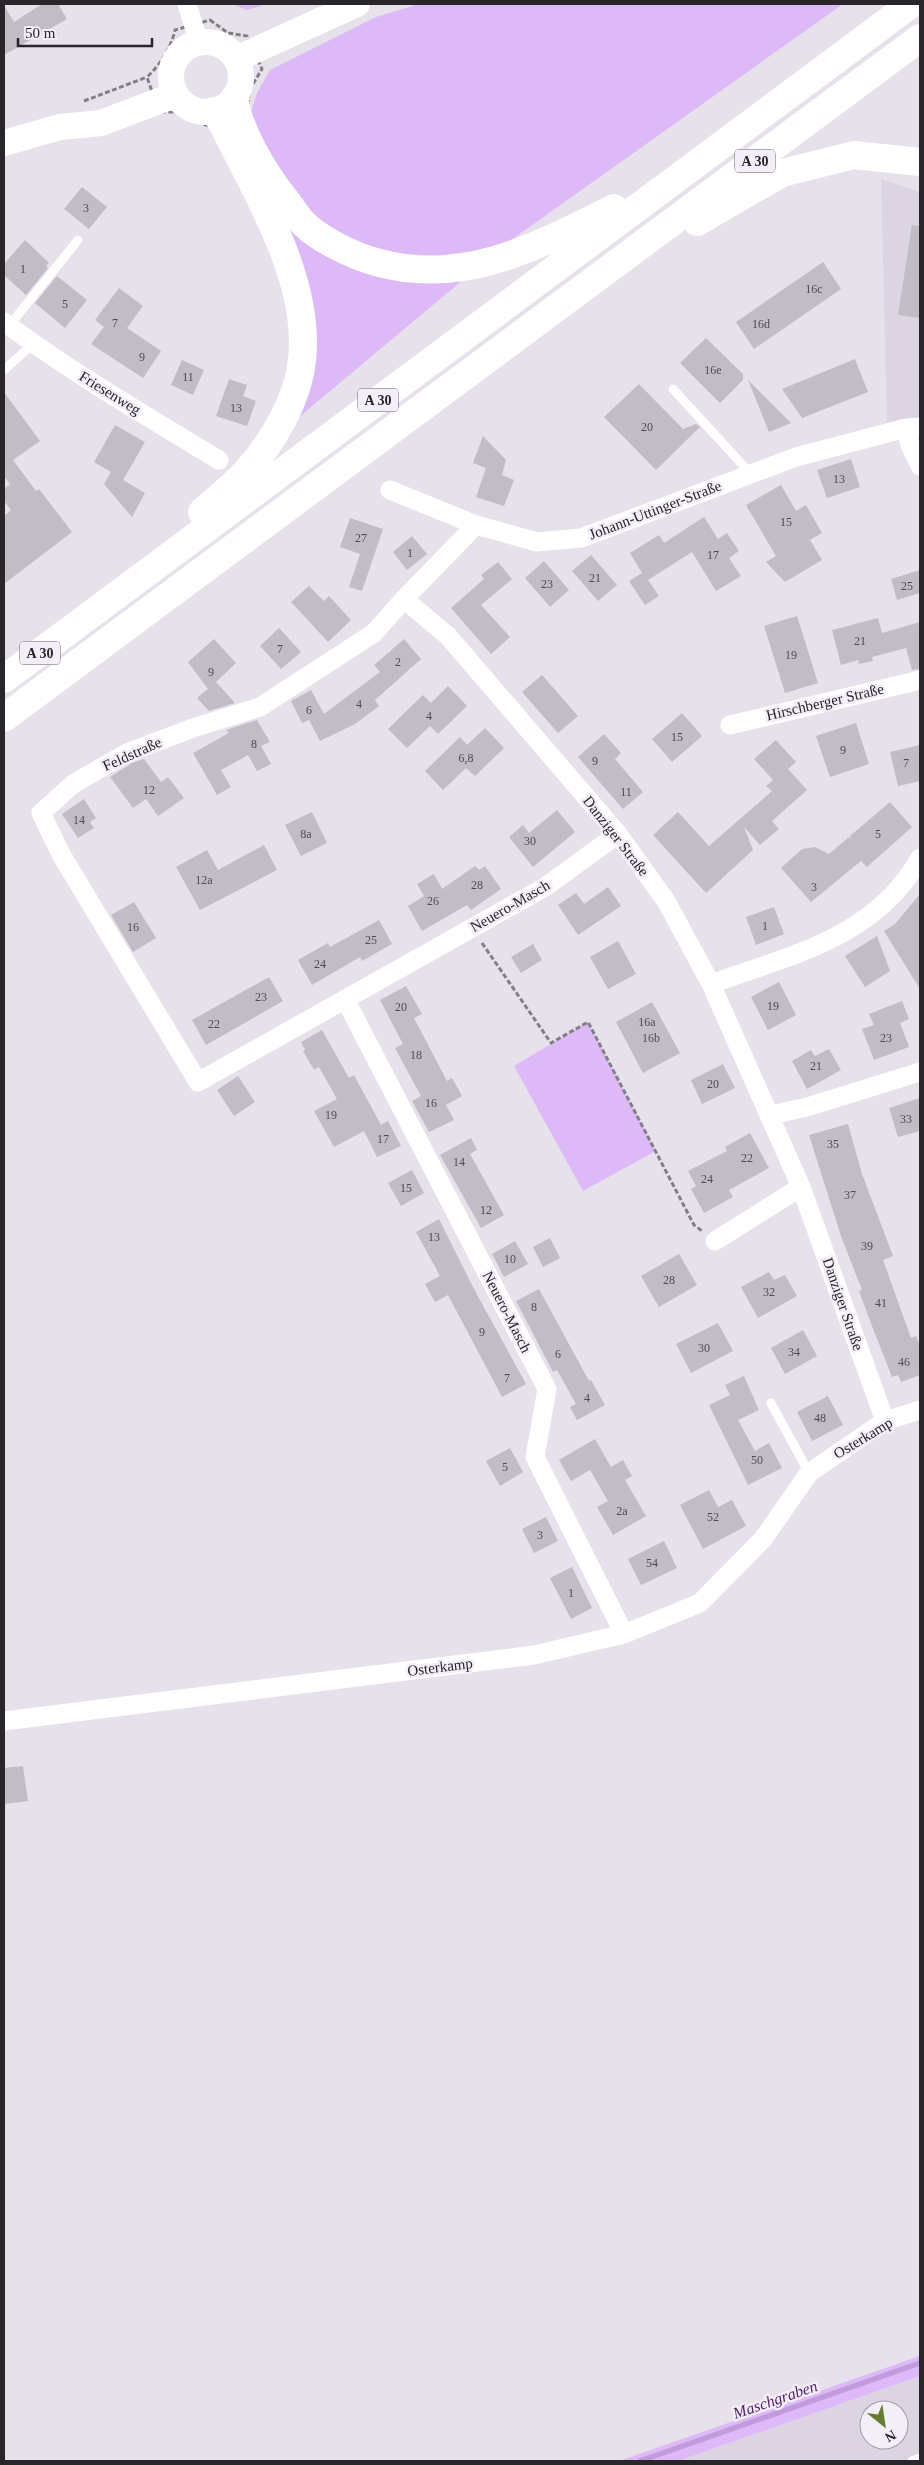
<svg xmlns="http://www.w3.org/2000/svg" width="924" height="2465" font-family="'Times New Roman',serif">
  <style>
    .built { fill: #dcd4e3; fill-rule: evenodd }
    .green { fill: #deb9f8 }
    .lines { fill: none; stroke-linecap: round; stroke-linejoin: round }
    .stream { stroke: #c29bde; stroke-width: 5.5 }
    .building { fill: #c1bcc5 }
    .path { stroke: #827f85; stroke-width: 3; stroke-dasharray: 5 2.5; stroke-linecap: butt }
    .lane { stroke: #fff; stroke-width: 9 }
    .street { stroke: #fff; stroke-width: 19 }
    .secondary { stroke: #fff; stroke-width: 26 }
    .highway { stroke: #fff; stroke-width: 28 }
    .labels { text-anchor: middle; stroke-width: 5; stroke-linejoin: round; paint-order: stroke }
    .number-label { font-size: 12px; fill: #4e4c51 }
    .shield { fill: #f3eef7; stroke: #656268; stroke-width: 1 }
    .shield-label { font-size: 14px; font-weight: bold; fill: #28262a }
    .street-label { font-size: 15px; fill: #28262a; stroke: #f3eef7 }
    .water-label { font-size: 16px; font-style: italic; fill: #542270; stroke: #f3eef7 }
  </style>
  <rect width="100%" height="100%" fill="#e6e1ea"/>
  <path class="built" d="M881 179 920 192V419L887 424Z
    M920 2376V2461H678ZM869 2410H899V2440H869Z"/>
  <path class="green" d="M232 4H267L247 10Z
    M419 4H843L507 243 244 463 287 391 294 314 251 112 257 93 270 70 376 17Z
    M588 1022 656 1151 583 1191 514 1066Z
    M920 2356V2376L678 2461H619Z"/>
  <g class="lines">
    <path class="stream" d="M640 2461 920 2363"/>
  </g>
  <path class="building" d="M42 4H58L67 19 4 55V5L14 22Z
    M82 187 107 207 89 229 64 209Z
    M912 225 920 226V318L898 315Z
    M25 240 49 263 46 266 48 268 26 295 4 275V264Z
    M823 262 841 289 754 349 736 322Z
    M57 276 87 300 65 328 35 303Z
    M119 288 143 306 127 328 161 351 143 378 91 344 104 327 95 320Z
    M706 338 743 374V380L720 403 680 363Z
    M855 359 868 392 802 418 782 389Z
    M182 360 204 370 193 395 171 385Z
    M229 379 247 385 243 396 256 401 247 426 216 416Z
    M748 380 791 423 769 432Z
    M639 384 683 429 696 424 700 427 656 470 604 417Z
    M4 392 40 441 13 460 36 491 39 489 72 532 4 584V516L11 510 4 501V489L10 484 4 476Z
    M115 425 145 442 123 480 145 493 132 517 104 484 111 472 94 462Z
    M483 436 506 460 502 475 514 480 504 506 476 497 486 468 473 463Z
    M851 459 860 487 827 498 817 470Z
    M781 485 796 511 806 505 822 533 810 540 822 560 785 582 766 562 776 556 746 505Z
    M704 517 718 539 727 533 739 551 729 558 741 576 716 591 692 552 648 580 659 596 645 605 629 581 642 573 630 553 659 535 664 543Z
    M350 518 383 529 362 591 349 587 360 554 340 547Z
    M412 536 427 554 407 570 393 552Z
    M591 555 617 585 598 601 572 571Z
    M544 561 569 590 550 607 525 578Z
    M498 562 512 579 481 605 510 637 491 654 451 608 484 579 481 575Z
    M920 570V593L897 600 891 579Z
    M309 586 324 601 329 596 351 620 328 642 291 602Z
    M797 616 818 683 785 693 764 626Z
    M878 618 882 633 920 622V669L912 670 906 648 872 657 873 661 859 664 858 660 841 665 832 630Z
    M279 628 301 652 281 669 260 646Z
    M214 639 236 663 216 682 235 703 209 711 197 698 208 689 188 662Z
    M404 639 421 659 375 700 379 706 355 724 320 741 309 720 302 723 291 701 311 690 324 714 380 672 374 665Z
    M542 675 578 716 558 733 522 692Z
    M448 686 467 706 438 734 430 726 407 748 388 729 423 695 431 703Z
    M682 713 702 736 672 762 652 739Z
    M257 720 270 742 261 746 271 764 257 771 248 755 221 770 231 787 217 795 193 753 229 733 226 730Z
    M856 723 869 764 830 777 816 736Z
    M485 728 504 748 475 776 466 768 443 790 425 771 460 737 467 745Z
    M604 734 621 753 615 759 643 792 623 809 578 757Z
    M776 740 796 762 788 769 807 790 772 821 779 829 760 845 744 827 753 850 706 893 653 835 678 812 709 846 772 791 766 786 773 780 754 759Z
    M920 745V781L898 786 890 752Z
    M144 759 161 782 168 777 184 798 158 816 146 799 133 808 110 777 132 763Z
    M84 799 96 818 90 822 94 828 78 838 62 814Z
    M890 802 912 827 867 867 861 861 811 902 781 868 802 849 815 847 829 854 849 837 851 840 850 836Z
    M557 810 575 832 533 867 509 837 523 825 529 833Z
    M312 812 327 843 301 856 285 825Z
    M264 845 277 870 200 910 176 867 207 850 218 870Z
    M475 866 479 870 485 866 501 889 471 910 467 905 422 931 408 906 424 896 417 884 434 874 442 889Z
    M608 887 621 906 578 935 558 905 576 893 584 904Z
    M920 894V989L884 931 895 924Z
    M134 902 156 938 133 952 111 915Z
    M774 907 784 934 756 945 746 917Z
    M379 920 392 944 362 961 360 957 312 985 298 960 328 943 330 947Z
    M877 936 890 971 865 987 845 956Z
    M618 941 636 974 608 989 590 957Z
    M533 944 542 960 521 973 511 957Z
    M269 977 283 1001 206 1045 192 1020Z
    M779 982 796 1015 768 1030 751 997Z
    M406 986 422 1014 414 1018 447 1081 452 1078 462 1096 446 1105 454 1120 429 1132 412 1101 421 1096 395 1048 403 1044 380 1000Z
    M902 1001 909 1019 900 1023 909 1047 874 1060 862 1029 874 1025 869 1014Z
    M652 1002 680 1053 643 1073 616 1022Z
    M322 1030 349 1078 354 1075 381 1125 388 1121 401 1146 377 1157 364 1131 334 1147 314 1111 337 1099 319 1067 314 1070 303 1051 305 1050 301 1042Z
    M829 1049 841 1070 807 1089 792 1061 811 1050 815 1056Z
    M723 1064 735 1088 702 1104 691 1080Z
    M238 1076 255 1102 234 1116 217 1090Z
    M920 1098V1131L898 1137 889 1108Z
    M848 1124 862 1174 893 1256 883 1260 911 1338 916 1336 920 1346V1375L901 1382 898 1375 892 1377 872 1326 859 1291 862 1290 841 1236 809 1135Z
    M750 1133 769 1168 729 1190 733 1197 704 1213 691 1189 696 1186 688 1171 727 1151 725 1147Z
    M471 1138 477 1150 470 1154 504 1215 481 1228 440 1155Z
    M412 1170 424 1193 401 1206 388 1183Z
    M439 1219 475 1291 526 1384 502 1397 448 1295 435 1302 425 1284 440 1276 416 1232Z
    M550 1238 560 1258 543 1267 533 1247Z
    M515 1241 528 1264 504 1277 492 1254Z
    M679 1254 697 1285 659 1307 641 1276Z
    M769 1272 774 1280 785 1275 797 1296 758 1318 741 1287Z
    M539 1289 589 1381 591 1380 605 1405 577 1420 570 1407 576 1404 557 1370 553 1372 516 1301Z
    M718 1323 733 1351 691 1373 676 1344Z
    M803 1330 817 1356 785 1374 771 1348Z
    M744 1376 759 1410 738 1420 755 1451 769 1443 782 1468 748 1485 709 1405 730 1395 725 1385Z
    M828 1396 843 1425 812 1441 797 1412Z
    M595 1439 611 1467 623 1460 632 1476 625 1480 646 1516 613 1535 597 1507 608 1501 590 1470 571 1481 559 1460Z
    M510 1448 523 1472 500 1486 486 1461Z
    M709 1490 718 1507 732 1500 746 1526 703 1549 680 1505Z
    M546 1517 558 1541 534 1553 522 1529Z
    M664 1541 677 1568 641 1585 628 1559Z
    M572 1567 592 1608 571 1619 550 1578Z
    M23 1766 28 1801 4 1804V1768Z"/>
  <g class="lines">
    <path class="path" d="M210 20 228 33 247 36 262 69 250 89 247 108 213 128 174 112H159L147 77C160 65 171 48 175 30Z
      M84 101 147 77
      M482 943 551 1043 588 1022 694 1225 702 1231"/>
    <path class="lane" d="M9 326 78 240
      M4 370 33 344
      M673 389 751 474
      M771 1403 809 1473
      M912 2461 920 2458"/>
    <path class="street" d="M187 4 199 43
      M4 322C72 373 146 416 219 460
      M906 428 910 445 920 466
      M390 490 476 525 537 542 581 538 796 457 906 428 920 427
      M476 525 404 599 374 633 260 707 193 728 127 753 73 784 41 813 62 856 198 1082 545 887 618 834
      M404 599 448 636 618 834 666 901 711 984 801 1187 885 1421
      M730 725 920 680
      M711 984C791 955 875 938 920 858
      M345 999 547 1389 535 1457 624 1634
      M771 1115 807 1107 920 1072
      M715 1241 801 1187
      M4 1721 534 1655 624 1634 700 1603 763 1539 809 1473 885 1421 920 1410"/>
    <path class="secondary" d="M171 77a35 35 0 1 1 70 0a35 35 0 1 1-70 0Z
      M236 59 357 4
      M4 143 60 127 101 123 175 95"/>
    <path class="highway" d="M234 98C239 131 264 173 285 199 291 207 297 216 303 223 320 240 354 256 376 262 463 287 538 246 614 208
      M697 222 782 173 854 155 920 162
      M202 512C217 498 234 486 247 471 273 442 298 399 302 360 311 279 256 193 222 123L214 111
      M4 679 911 4
      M4 718 920 38"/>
  </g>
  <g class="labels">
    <g class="number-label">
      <text x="86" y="212">3</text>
      <text x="23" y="273">1</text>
      <text x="814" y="293">16c</text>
      <text x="65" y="308">5</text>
      <text x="115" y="327">7</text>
      <text x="761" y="328">16d</text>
      <text x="142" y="361">9</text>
      <text x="713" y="374">16e</text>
      <text x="188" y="381">11</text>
      <text x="236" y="412">13</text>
      <text x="647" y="431">20</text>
      <text x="839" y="483">13</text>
      <text x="786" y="526">15</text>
      <text x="361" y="542">27</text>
      <text x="410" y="557">1</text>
      <text x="713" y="559">17</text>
      <text x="595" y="582">21</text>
      <text x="547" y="588">23</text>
      <text x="907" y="590">25</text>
      <text x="860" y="645">21</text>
      <text x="280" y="653">7</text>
      <text x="791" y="659">19</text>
      <text x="398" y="666">2</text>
      <text x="211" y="676">9</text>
      <text x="359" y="708">4</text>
      <text x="309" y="714">6</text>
      <text x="429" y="720">4</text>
      <text x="677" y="741">15</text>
      <text x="254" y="748">8</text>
      <text x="843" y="754">9</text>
      <text x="466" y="762">6,8</text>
      <text x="595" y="765">9</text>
      <text x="906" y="767">7</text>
      <text x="149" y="794">12</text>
      <text x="626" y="796">11</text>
      <text x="79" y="824">14</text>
      <text x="306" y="838">8a</text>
      <text x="878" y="838">5</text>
      <text x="530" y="845">30</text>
      <text x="204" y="884">12a</text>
      <text x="477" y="889">28</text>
      <text x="814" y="891">3</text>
      <text x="433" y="905">26</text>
      <text x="765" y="930">1</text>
      <text x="133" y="931">16</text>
      <text x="371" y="944">25</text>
      <text x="320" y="968">24</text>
      <text x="261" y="1001">23</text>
      <text x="773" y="1010">19</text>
      <text x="401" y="1011">20</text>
      <text x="647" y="1026">16a</text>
      <text x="214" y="1028">22</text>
      <text x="651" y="1042">16b</text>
      <text x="886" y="1042">23</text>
      <text x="416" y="1059">18</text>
      <text x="816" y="1070">21</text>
      <text x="713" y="1088">20</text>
      <text x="431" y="1107">16</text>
      <text x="331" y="1119">19</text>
      <text x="906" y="1123">33</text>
      <text x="383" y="1143">17</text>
      <text x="833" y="1148">35</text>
      <text x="747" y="1162">22</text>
      <text x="459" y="1166">14</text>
      <text x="707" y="1183">24</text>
      <text x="406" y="1192">15</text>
      <text x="850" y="1199">37</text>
      <text x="486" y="1214">12</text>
      <text x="434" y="1241">13</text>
      <text x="867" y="1250">39</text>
      <text x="510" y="1263">10</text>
      <text x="669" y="1284">28</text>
      <text x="769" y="1296">32</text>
      <text x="881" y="1307">41</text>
      <text x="534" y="1311">8</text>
      <text x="482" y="1336">9</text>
      <text x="704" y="1352">30</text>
      <text x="794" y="1356">34</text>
      <text x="558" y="1358">6</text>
      <text x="904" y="1366">46</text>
      <text x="507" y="1382">7</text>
      <text x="587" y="1402">4</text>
      <text x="820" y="1422">48</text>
      <text x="757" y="1464">50</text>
      <text x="505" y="1471">5</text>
      <text x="622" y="1515">2a</text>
      <text x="713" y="1521">52</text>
      <text x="540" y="1539">3</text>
      <text x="652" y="1567">54</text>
      <text x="571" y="1597">1</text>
    </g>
    <g class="shield">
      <rect x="735" y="149.5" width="40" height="23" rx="4"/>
      <rect x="358" y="388.5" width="40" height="23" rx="4"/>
      <rect x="20" y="641.5" width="40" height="23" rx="4"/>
    </g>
    <g class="shield-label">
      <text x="755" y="166">A 30</text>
      <text x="378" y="405">A 30</text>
      <text x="40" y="658">A 30</text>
    </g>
    <g class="street-label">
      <text transform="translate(110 393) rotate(32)" y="5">Friesenweg</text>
      <text transform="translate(655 510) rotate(-21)" y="5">Johann-Uttinger-Straße</text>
      <text transform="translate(825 702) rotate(-13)" y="5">Hirschberger Straße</text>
      <text transform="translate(132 754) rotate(-24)" y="5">Feldstraße</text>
      <text transform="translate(616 836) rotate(52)" y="5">Danziger Straße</text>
      <text transform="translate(510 906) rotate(-30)" y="5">Neuero-Masch</text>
      <text transform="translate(843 1304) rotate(71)" y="5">Danziger Straße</text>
      <text transform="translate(507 1312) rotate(63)" y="5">Neuero-Masch</text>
      <text transform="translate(863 1438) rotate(-31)" y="5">Osterkamp</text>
      <text transform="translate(440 1667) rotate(-7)" y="5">Osterkamp</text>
    </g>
    <g class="water-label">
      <text transform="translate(775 2399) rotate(-19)" y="6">Maschgraben</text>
    </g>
  </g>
  <rect width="924" height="2465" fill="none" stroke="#28262a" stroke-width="10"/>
  <g transform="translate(884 2425) rotate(150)"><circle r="24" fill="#f3eef7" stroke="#a29ea5"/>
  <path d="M0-4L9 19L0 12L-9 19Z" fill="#667d2f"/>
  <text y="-8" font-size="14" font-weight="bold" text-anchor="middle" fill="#28262a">N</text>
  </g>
  <path d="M18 38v8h134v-8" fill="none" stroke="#28262a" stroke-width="2.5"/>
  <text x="25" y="38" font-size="15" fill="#28262a" stroke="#f3eef7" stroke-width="4" paint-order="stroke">50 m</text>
</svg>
